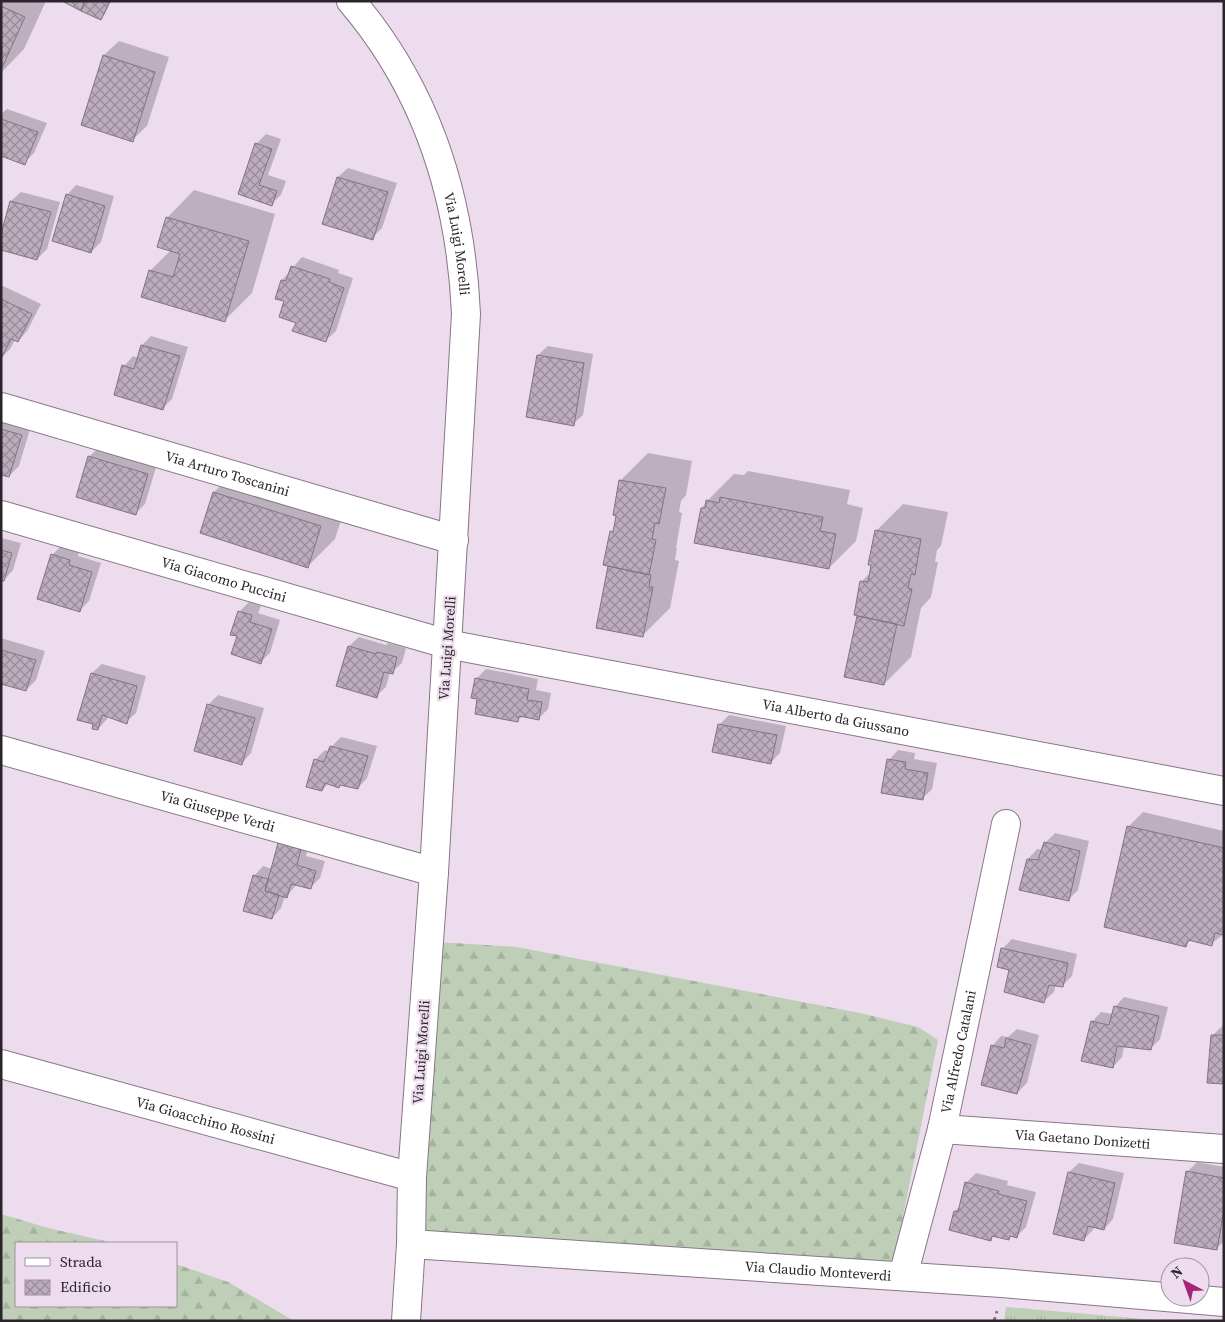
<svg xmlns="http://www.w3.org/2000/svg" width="1225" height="1322" font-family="'Source Serif 4',serif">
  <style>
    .grass { fill: url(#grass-tufts) }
    .forest { fill: url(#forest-firs) }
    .shadow { fill: #0003 }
    .building { fill: url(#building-cross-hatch); stroke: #837484 }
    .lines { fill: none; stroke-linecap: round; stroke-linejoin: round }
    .minor-casing { stroke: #867786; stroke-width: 30 }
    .major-casing { stroke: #867786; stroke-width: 30 }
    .path { stroke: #847884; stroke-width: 3; stroke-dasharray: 4 4; stroke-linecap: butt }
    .minor { stroke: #fff; stroke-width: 28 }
    .major { stroke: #fff; stroke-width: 28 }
    .labels { text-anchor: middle; stroke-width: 4.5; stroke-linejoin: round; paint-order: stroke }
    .street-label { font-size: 14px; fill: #2b242b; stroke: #eddcee }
  </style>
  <defs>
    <pattern id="grass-tufts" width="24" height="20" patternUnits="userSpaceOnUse" patternTransform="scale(1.25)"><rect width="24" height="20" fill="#bfcfb7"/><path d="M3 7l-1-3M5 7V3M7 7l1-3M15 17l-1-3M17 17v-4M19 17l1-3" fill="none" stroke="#a4b29e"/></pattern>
    <pattern id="forest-firs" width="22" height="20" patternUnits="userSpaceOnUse" patternTransform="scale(1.25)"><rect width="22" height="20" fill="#bfcfb7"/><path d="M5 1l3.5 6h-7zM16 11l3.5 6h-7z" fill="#a4b29e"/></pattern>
    <pattern id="building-cross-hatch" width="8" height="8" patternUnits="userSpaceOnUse" patternTransform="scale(1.25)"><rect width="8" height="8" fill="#bcacbc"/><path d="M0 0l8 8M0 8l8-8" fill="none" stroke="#998c99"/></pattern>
  </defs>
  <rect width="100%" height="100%" fill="#eddcee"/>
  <path class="grass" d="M1006 1307 1167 1321H1004Z"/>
  <path class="forest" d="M437 942 517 947 860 1013 918 1027 938 1040 895 1257 888 1265 430 1239 423 1230 422 1189Z
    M1 1214 48 1228 114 1243H16V1306H176V1264L228 1282 294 1321H1Z"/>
  <path class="shadow" d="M1 1H46L24 49 1 73Z
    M64 1H111L105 14 100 19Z
    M119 41 169 57 147 126 132 140 82 124 104 55Z
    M7 109 47 123 34 153 24 163 1 155V114Z
    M266 134 281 139 268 175 286 181 281 195 271 204 239 193 256 144Z
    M348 168 397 183 382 228 372 238 324 223 338 177Z
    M76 185 114 196 101 242 91 252 67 195Z
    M194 190 275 214 252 293 225 320 150 271 171 250 167 218Z
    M21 192 60 202 47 249 37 259 1 238 11 201Z
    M302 257 339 270 338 273 353 278 336 331 326 340 297 322 285 300 282 280Z
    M1 285 41 304 27 331 18 341 15 340 10 349 1 358Z
    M151 336 188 347 172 399 162 409 124 366 133 356 138 358 142 345Z
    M548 346 593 354 583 415 573 424 538 355Z
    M1 417 31 426 19 466 9 476 1 473Z
    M99 447 157 464 145 504 136 513 89 457Z
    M648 453 692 461 686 495 681 501 679 512 682 513 676 548H677L675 560 679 561 670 608 643 635 609 565 611 532 615 528 617 515 614 514 621 480Z
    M241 465 348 499 335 539 308 566 201 533 214 492Z
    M748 471 850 490 847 504 863 508 856 541 829 568 702 508 707 501 734 474 744 475Z
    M903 504 948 512 941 546 937 550 935 562H938L931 597 921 608 911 657 884 684 846 676 858 615 861 582 871 572 876 531Z
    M1 538 21 543 13 570 4 580 1 579Z
    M62 545 79 550 78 556 101 563 89 601 79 611 52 555Z
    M249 602 261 606 258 613 280 620 270 653 260 662 238 636 239 612Z
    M359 637 386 645 388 643 406 648 402 663 392 672H390L386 687 376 696 349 646Z
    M1 638 45 651 36 680 26 690 1 683Z
    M102 664 146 676 136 713 126 722 108 716 107 719 98 729 92 673Z
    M486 669 538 679 536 690 551 693 548 709 538 719 523 716 517 721 479 698 476 679Z
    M218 695 264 708 251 753 242 763 208 705Z
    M729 715 786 726 780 753 771 762 719 725Z
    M341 737 377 746 367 778 358 788 341 784 339 786 329 783 322 790 315 760 325 750 329 752 331 747Z
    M898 750 915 753 914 759 937 763 932 789 922 799 889 760Z
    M1143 812 1224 831V934L1211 944 1191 940 1186 945 1128 827Z
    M1055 833 1089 841 1078 890 1068 900 1028 859 1037 849 1043 850 1045 843Z
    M289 834 310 840 306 856 325 861 320 878 310 888 297 884 287 896H285L281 908 272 918 254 876 263 866 272 869 279 843Z
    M1012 939 1077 954 1072 976 1062 986 1056 984 1054 992 1044 1001 1010 969 1002 949Z
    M1124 997 1168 1007 1160 1039 1150 1049 1124 1046 1122 1057 1113 1067 1092 1022 1101 1012 1113 1014 1115 1007Z
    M1222 1026H1224V1083L1212 1036Z
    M1017 1029 1039 1035 1027 1083 1017 1093 992 1046 1001 1036 1008 1037Z
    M1197 1162 1224 1167V1241L1216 1249 1187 1172Z
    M1079 1163 1124 1173 1113 1219 1104 1229 1094 1226 1093 1230 1083 1240 1069 1172Z
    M976 1173 1008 1181 1007 1185 1036 1192 1026 1227 1017 1236 1013 1235 1009 1239 995 1235 990 1240 950 1229 955 1211 961 1205 966 1183Z"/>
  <path class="building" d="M62 1H85L81 11Z
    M85 1H110L101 20 81 11Z
    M1 6 25 17 1 70Z
    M103 55 155 72 133 142 81 125Z
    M1 119 38 132 25 165 1 156Z
    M255 143 272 149 259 185 277 191 272 206 238 194Z
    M337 177 388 192 373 240 322 224Z
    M66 194 105 206 91 253 52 241Z
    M10 201 51 212 37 260 1 250V234Z
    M166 217 249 241 225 322 141 297 149 270 173 277 180 254 157 247Z
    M291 266 330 279 329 282 344 288 326 342 292 331 296 323 279 317 284 301 275 299 281 280 286 281Z
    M1 299 32 314 18 342 11 339 1 359Z
    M141 345 180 356 163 410 114 395 122 365 134 369Z
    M537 355 584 363 574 426 526 417Z
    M1 429 22 435 9 477 1 475Z
    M88 456 148 474 136 515 76 497Z
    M619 480 666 488 659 524 655 523 652 539 656 540 649 575 603 565 610 531 613 532 616 516 613 515Z
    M213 492 321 526 308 568 200 533Z
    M720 497 823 517 820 531 836 534 829 569 694 543 701 508H705L706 500 719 503Z
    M875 530 921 539 915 575 911 574 908 588 912 589 904 626 854 615 860 581 868 582 871 565H868Z
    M1 550 12 553 4 581H1Z
    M51 554 70 560 69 565 92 572 80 612 37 599Z
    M608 566 651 575 649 587H653L643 637 596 628Z
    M238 611 252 615 250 622 272 629 261 664 231 654 237 636 230 635Z
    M857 616 897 624 884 685 844 677Z
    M348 646 376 654 377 652 397 657 393 674 384 672 377 698 336 686Z
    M1 650 36 660 26 691 1 684Z
    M91 673 137 686 127 724 102 715 98 730 92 729 93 724 77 720Z
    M475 678 529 689 527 700 542 702 539 720 519 716 518 722 475 714 477 699 471 698Z
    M207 704 255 718 242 765 194 751Z
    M718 724 777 735 771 764 712 752Z
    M330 746 368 756 358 789 340 785 339 788 325 783 322 791 306 787 314 759 324 762Z
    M887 759 906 762 905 769 928 773 923 800 881 793Z
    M1127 826 1224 848V935L1215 933 1212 946 1188 940 1186 947 1104 927Z
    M1044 842 1080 851 1069 901 1019 890 1027 859 1038 860Z
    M278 843 301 849 297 865 316 871 311 889 291 884 287 898 265 891Z
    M253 875 268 879 265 891 279 895 272 919 243 911Z
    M1001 948 1068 963 1063 987 1049 985 1044 1003 1004 992 1009 970 997 967Z
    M1114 1006 1159 1016 1151 1050 1117 1046 1113 1068 1081 1061 1091 1021 1109 1025Z
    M1211 1035H1224V1084L1207 1083Z
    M1006 1038 1031 1045 1017 1094 981 1085 991 1045 1004 1048Z
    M1186 1171 1224 1178V1209L1217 1250 1174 1243Z
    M1068 1172 1115 1183 1104 1230 1088 1226 1084 1241 1053 1234Z
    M965 1182 999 1191 998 1194 1027 1201 1017 1238 1010 1236 1009 1240 992 1236 991 1241 949 1230 954 1211 958 1212Z"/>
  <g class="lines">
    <g class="minor-casing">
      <g id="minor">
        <path id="s1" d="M1 407 454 540"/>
        <path id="s2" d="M1 515 447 644 1224 791"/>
        <path id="s3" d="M1 750 434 872"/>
        <path id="s4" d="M1 1064 412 1177"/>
        <path id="s5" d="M942 1129 1224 1149"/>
        <path id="s6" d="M411 1244 1002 1283 1224 1302"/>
        <path id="s7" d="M903 1276 942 1129 1006 824"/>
      </g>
    </g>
    <g class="major-casing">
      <g id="major">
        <path id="s8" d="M351 1C427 90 461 199 466 314L434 872 412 1177 411 1244 406 1321"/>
      </g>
    </g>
    <path class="path" d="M994 1321 997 1311"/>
    <use href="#minor" class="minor"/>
    <use href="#major" class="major"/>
  </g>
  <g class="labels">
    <g class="street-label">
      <text dy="5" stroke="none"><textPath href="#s8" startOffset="269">Via Luigi Morelli</textPath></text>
      <text dy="5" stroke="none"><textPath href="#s1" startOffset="236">Via Arturo Toscanini</textPath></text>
      <text dy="5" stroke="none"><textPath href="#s2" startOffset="232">Via Giacomo Puccini</textPath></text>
      <text transform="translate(447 648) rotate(-86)" y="5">Via Luigi Morelli</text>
      <text dy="5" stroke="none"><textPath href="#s2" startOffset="860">Via Alberto da Giussano</textPath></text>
      <text dy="5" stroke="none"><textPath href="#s3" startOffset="225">Via Giuseppe Verdi</textPath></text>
      <text dy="5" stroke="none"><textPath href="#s7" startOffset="231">Via Alfredo Catalani</textPath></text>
      <text transform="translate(421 1052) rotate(-86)" y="5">Via Luigi Morelli</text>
      <text dy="5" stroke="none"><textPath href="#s4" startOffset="212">Via Gioacchino Rossini</textPath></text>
      <text dy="5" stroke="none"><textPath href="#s5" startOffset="141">Via Gaetano Donizetti</textPath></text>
      <text dy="5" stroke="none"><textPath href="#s6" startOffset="408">Via Claudio Monteverdi</textPath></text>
    </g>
  </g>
  <rect width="1225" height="1322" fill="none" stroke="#2b242b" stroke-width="5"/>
  <rect x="15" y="1242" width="162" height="65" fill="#eddcee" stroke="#9f92a0"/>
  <rect x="25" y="1258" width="25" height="8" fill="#ffffff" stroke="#9f92a0"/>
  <text x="60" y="1267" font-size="15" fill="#2b242b">Strada</text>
  <rect x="25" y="1280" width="25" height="15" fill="url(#building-cross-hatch)" stroke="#9f92a0"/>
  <text x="60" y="1292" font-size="15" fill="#2b242b">Edificio</text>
  <g transform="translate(1185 1282) rotate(319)"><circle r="24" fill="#eddcee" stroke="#9f92a0"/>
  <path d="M0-4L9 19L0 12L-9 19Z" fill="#a52576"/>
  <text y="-8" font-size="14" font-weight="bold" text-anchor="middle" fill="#2b242b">N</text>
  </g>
</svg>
